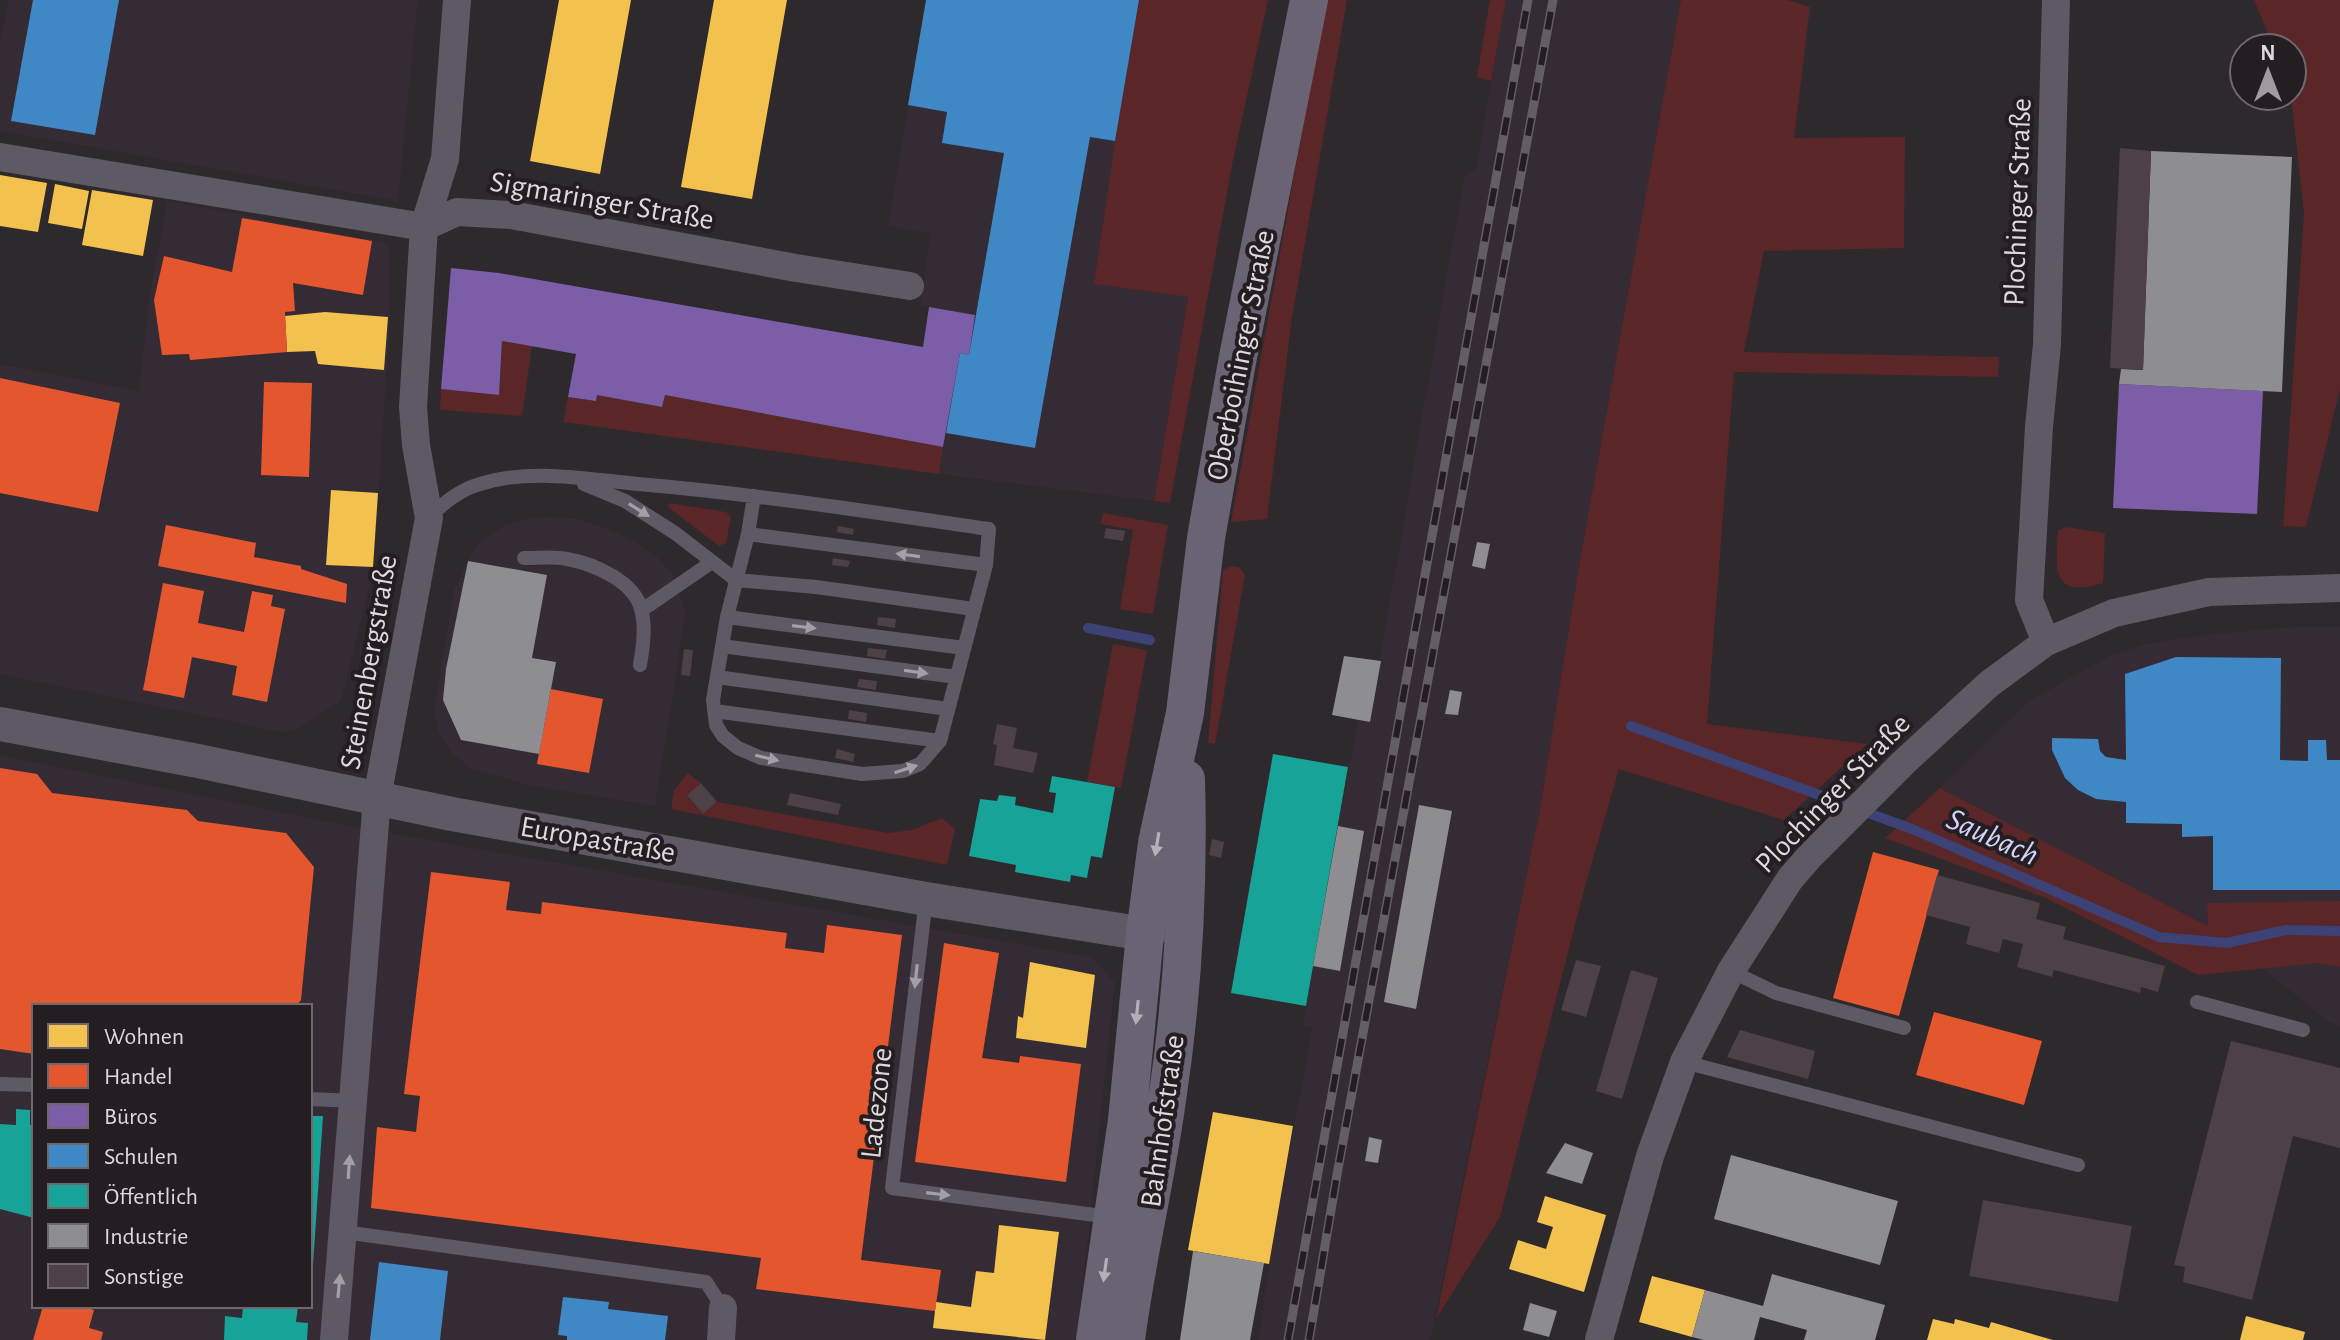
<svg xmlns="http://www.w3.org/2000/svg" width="2340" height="1340" font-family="'Alegreya Sans',sans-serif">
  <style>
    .built { fill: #352b34; fill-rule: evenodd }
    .green { fill: #5a2628 }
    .homes { fill: #f2c14e }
    .shops { fill: #e4572e }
    .offices { fill: #7b5ea7 }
    .schools { fill: #3f88c5 }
    .public { fill: #17a398 }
    .industry { fill: #8d8d92 }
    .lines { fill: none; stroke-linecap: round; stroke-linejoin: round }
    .stream { stroke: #3c4176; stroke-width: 10 }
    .building { fill: #4e4047 }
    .service { stroke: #5f5966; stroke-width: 14 }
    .minor { stroke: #5f5966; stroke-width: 28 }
    .tertiary { stroke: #5f5966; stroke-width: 34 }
    .secondary { stroke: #6a6373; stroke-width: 38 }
    .rail-casing { stroke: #635e66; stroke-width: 9 }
    .rail { stroke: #241e23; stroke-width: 6; stroke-dasharray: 18; stroke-linecap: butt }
    .oneway { fill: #a49fa7 }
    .oneway2 { fill: #b5b0b7 }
    .labels { text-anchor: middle; stroke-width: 8; stroke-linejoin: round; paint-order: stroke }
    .street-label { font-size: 30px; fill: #ddd9dc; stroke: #241e23 }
    .water-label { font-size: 32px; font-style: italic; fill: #d0d6fb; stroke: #241e23 }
  </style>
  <rect width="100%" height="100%" fill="#2d292c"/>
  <path class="built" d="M8 0H418L398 201 0 131V44Z
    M1506 0H1681L1580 560 1540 809 1430 1340H1259L1269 1264 1312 1028 1303 1026 1313 966 1349 840 1336 838 1338 826 1358 719 1369 721 1464 177 1476 168Z
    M908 105 1115 141 1094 284 1188 297 1154 501 939 474 960 353 969 354 975 315 920 305 931 234 888 226Z
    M167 201 389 243 390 315 374 570 341 701 301 727 281 732 0 674V364L139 391 149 299Z
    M548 517 576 519 606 528 631 540 656 556 673 574 686 612 655 806 532 786 469 768 451 752 438 731 434 711 454 590 468 561 480 541 503 526 524 519Z
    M2292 627H2340V1026L2329 1022 2209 926 1940 788 2027 702 2110 656 2145 644 2212 634Z
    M0 755 349 826 1091 957 1115 983 1077 1340H0ZM34 1006H310V1306H34Z"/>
  <path class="green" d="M1139 0H1268L1233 160 1170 503 1154 501 1188 297 1094 284 1115 141Z
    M1326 0H1347L1292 318 1267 519 1231 522Z
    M1490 0H1506L1491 81 1477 77Z
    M1681 0H1788L1810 7 1794 138 1905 137 1904 248 1764 251 1744 352 1999 357 1998 377 1734 372 1707 724 1867 744 1784 820 1619 769 1584 890 1500 1217 1436 1319 1540 809 1580 560Z
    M2254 0H2340V389L2306 527 2283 526 2304 213 2291 96 2292 48H2274Z
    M502 341 532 346 522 416 440 410 441 389 499 395Z
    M597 395 662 407 665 395 943 447 939 474 563 422 568 397 596 401Z
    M669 503 726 512 731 517 726 543 719 546 668 507Z
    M1103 513 1168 525 1153 614 1120 609 1133 530 1101 524Z
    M2066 527 2105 533 2103 583C2052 599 2055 570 2058 531Z
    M1232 566 1239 567 1245 575 1215 744 1208 743 1223 570Z
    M1113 644 1147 650 1121 788 1087 782Z
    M688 773 701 783 687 795 703 814 717 802 888 833 912 830 942 818 955 829 947 865 671 809 674 790Z
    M1940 788 2208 926 2207 903 2340 901V967L2317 963 2198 975 2046 898 1885 838Z"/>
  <path class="homes" d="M559 0H631L600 174 530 161Z
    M714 0H787L752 199 681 187Z
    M0 175 47 183 38 232 0 226Z
    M55 184 89 191 82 229 48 223Z
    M92 190 153 200 143 256 82 245Z
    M325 312 388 317 384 370 318 364 315 351 287 352 285 316Z
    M331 490 378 493 373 567 326 565Z
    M1030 962 1095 975 1086 1048 1016 1038 1018 1016 1023 1018Z
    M1213 1112 1293 1126 1269 1264 1188 1250Z
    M1545 1196 1606 1215 1584 1292 1509 1269 1518 1240 1546 1249 1553 1227 1537 1222Z
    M999 1225 1059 1232 1045 1340 933 1328 936 1302 971 1307 976 1271 994 1273Z
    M1652 1276 1705 1290 1692 1337 1639 1322Z
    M2246 1316 2305 1332 2303 1340H2240Z
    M1933 1319 1954 1324 1955 1319 1989 1328 1991 1322 2053 1340H1927Z"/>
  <path class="shops" d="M242 218 372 241 363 295 293 283 295 311 285 312 287 352 190 360 189 354 162 355 154 300 164 256 232 272Z
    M0 378 120 403 98 512 0 493Z
    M264 382 312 383 309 477 261 475Z
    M166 525 256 543 254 557 301 566V569L347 584 346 603 158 566Z
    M163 583 204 591 198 623 244 632 252 591 273 595 271 606 285 609 267 702 232 695 237 666 192 657 184 698 143 690Z
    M551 689 603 699 589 773 537 764Z
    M0 768 37 774 52 793 187 810 198 821 286 833 314 867 301 1000 296 1006H34V1054L0 1049Z
    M1873 852 1939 870 1899 1016 1833 998Z
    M431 872 510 882 506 910 541 914 542 902 787 933 785 948 824 953 827 925 902 935 861 1260 941 1270 935 1311 756 1289 761 1258 371 1208 377 1127 416 1132 420 1096 404 1094Z
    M944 943 999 953 982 1058 1019 1063 1020 1056 1081 1064 1066 1182 915 1162Z
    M1934 1012 2042 1041 2024 1105 1916 1075Z
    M43 1306H81L94 1310 89 1328 103 1332 101 1340H33Z"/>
  <path class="offices" d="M451 268 499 273 923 347 929 307 975 315 969 355 960 353 943 447 665 395 662 407 597 395 596 401 568 397 576 354 502 341 499 395 441 389Z
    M2119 384 2263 391 2257 514 2113 508Z"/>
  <path class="schools" d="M33 0H119L95 135 11 121Z
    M926 0H1139L1115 141 1090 137 1035 448 946 433 960 353 969 355 1004 153 942 143 947 112 908 105Z
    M2176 657 2281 658 2280 760 2308 761V740H2326L2327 760H2340V890H2213V836L2182 837V824L2126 823V802L2096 799 2078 790 2065 778 2052 750V738L2098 739 2100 751 2106 757 2126 760 2125 674Z
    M379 1262 448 1271 440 1340H370Z
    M563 1297 609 1302 608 1309 668 1316 665 1340H567V1336L558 1335Z"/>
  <path class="public" d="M1273 754 1348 767 1306 1006 1231 993Z
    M1052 776 1115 787 1102 858 1091 856 1087 878 1071 875 1070 882 1015 872 1016 865 969 856 980 799 997 801 999 795 1016 797 1015 805 1053 813 1056 793 1049 792Z
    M16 1109 30 1110V1125H34V1218L0 1209V1124L16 1125Z
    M310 1116H323L313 1265H310Z
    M243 1306H298L296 1322 308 1323 307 1340H224L225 1316 242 1318Z"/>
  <path class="industry" d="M2151 151 2292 157 2282 392 2119 384 2121 369 2143 370Z
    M1477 542 1490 544 1485 569 1472 566Z
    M468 561 547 575 532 658 556 662 539 754 461 740 443 700 446 669Z
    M1344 656 1381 661 1370 722 1332 715Z
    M1450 690 1462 692 1458 715 1445 714Z
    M1419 805 1452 811 1416 1009 1384 1002Z
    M1338 826 1364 831 1340 971 1313 966Z
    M1369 1137 1382 1140 1378 1163 1365 1161Z
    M1565 1143 1593 1153 1582 1184 1546 1173Z
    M1731 1155 1898 1201 1880 1265 1714 1219Z
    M1193 1251 1264 1263 1250 1340H1180Z
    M1772 1274 1885 1305 1875 1340H1804L1807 1330 1760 1317 1754 1340H1704L1692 1337 1705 1290 1763 1306Z
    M1530 1303 1557 1311 1549 1337 1523 1330Z"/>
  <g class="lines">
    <path class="stream" d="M1088 628 1150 640
      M1631 726 1912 829 2159 937 2227 943 2286 930 2340 931"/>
  </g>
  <path class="building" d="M2120 148 2151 151 2143 370 2110 368Z
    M838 526 854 529 853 535 837 532Z
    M1106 528 1125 531 1123 541 1104 538Z
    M833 558 850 561 848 567 832 565Z
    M878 617 896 619 895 628 877 625Z
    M868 648 887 650 885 659 867 656Z
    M684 649 693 650 690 676 681 675Z
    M859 679 877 681 876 690 857 687Z
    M849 710 867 713 866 722 848 719Z
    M997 724 1017 728 1013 748 1038 753 1033 773 994 765 997 745 993 744Z
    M837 749 855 754 853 762 835 758Z
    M701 783 717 802 703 814 687 795Z
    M790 793 841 804 838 815 787 805Z
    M1212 839 1224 842 1221 858 1209 855Z
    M1937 875 2040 903 2036 919 2066 927 2063 939 2165 966 2158 992 2141 987 2140 993 2054 970 2052 977 2017 967 2023 944 2003 939 1999 953 1966 944 1970 927 1926 915Z
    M1576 960 1601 966 1586 1017 1561 1010Z
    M1631 970 1658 978 1622 1099 1596 1091Z
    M1740 1030 1815 1051 1808 1079 1727 1057Z
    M2231 1041 2340 1068V1148L2293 1136 2252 1300 2183 1282 2185 1267 2174 1265Z
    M1983 1200 2132 1226 2118 1302 1969 1276Z"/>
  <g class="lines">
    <path class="service" d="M584 484 625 501 675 533 736 580 816 587 974 609
      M429 517C444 503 459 490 480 484 530 468 586 479 638 484 755 494 872 512 989 529L986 565 940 741 920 764 903 771 862 774 761 758 738 748 723 736 716 725 713 700 727 617 748 534 754 496
      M748 534 986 565
      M524 558C538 558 554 556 567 559 594 564 634 581 641 609 646 626 643 647 640 665
      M642 610 712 562
      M727 617 964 648
      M722 646 956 677
      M717 677 948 709
      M714 711 940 741
      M926 899 892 1188 1110 1217
      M1731 971 1776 993 1904 1028
      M2197 1002 2303 1030
      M1684 1062 2078 1165
      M0 1084 34 1085
      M310 1099 354 1101
      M344 1232 706 1282 723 1308"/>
    <path class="minor" d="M0 157 424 227 457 212 511 215 796 268 910 286
      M2046 642 2029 600 2039 427 2047 344 2056 0
      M334 1340 377 798 429 518 416 445 413 407 424 227 445 159 457 0
      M721 1340 723 1308
      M1599 1340 1650 1156 1684 1062 1731 971 1790 879 1810 856 1904 762 1989 684 2046 642 2114 613 2209 592 2340 588"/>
    <path class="tertiary" d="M0 724 198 761 452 814 926 899 1145 934 1168 919"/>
    <path class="secondary" d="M1095 1340 1127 1120 1145 934 1157 843 1185 713 1206 538 1237 362 1309 0
      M1126 1340C1136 1260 1156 1181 1167 1100 1183 994 1189 887 1186 779"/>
    <g class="rail-casing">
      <path id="rail" d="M1288 1340 1528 0
        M1309 1340 1338 1169 1553 0"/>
    </g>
    <use href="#rail" class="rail"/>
  </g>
  <defs><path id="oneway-solid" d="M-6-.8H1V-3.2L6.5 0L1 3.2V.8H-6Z" transform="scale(2)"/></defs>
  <g class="oneway">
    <use href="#oneway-solid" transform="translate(639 510) rotate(32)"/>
    <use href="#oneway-solid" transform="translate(908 555) rotate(-172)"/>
    <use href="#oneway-solid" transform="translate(804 627) rotate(7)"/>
    <use href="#oneway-solid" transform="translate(916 672) rotate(8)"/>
    <use href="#oneway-solid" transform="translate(767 758) rotate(13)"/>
    <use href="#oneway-solid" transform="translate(906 769) rotate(-18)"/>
    <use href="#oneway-solid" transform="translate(916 976) rotate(96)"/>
    <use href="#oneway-solid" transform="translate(349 1167) rotate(-86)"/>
    <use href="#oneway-solid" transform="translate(938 1194) rotate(7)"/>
    <use href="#oneway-solid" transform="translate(339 1286) rotate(-85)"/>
  </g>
  <g class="oneway2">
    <use href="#oneway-solid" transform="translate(1157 844) rotate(99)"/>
    <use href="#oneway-solid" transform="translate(1137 1012) rotate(96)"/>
    <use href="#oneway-solid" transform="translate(1105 1270) rotate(98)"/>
  </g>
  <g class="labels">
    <g class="street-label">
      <text transform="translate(602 200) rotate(10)" y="10">Sigmaringer Straße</text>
      <text transform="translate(2017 202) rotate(-88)" y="10">Plochinger Straße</text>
      <text transform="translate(1240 355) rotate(-79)" y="10">Oberboihinger Straße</text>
      <text transform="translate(368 662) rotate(-80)" y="10">Steinenbergstraße</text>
      <text transform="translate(1832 793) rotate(-46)" y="10">Plochinger Straße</text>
      <text transform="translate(598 839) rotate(10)" y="10">Europastraße</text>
      <text transform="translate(876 1103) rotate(-84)" y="10">Ladezone</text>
      <text transform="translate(1162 1121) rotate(-82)" y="10">Bahnhofstraße</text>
    </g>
    <g class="water-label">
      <text transform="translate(1993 836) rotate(24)" y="11">Saubach</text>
    </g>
  </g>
  <rect x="32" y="1004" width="280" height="304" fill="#241e23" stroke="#6e696d" stroke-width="2"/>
  <rect x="48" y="1024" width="40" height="24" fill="#f2c14e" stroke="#6e696d" stroke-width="2"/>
  <text x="104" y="1044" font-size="24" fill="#ddd9dc">Wohnen</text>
  <rect x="48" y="1064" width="40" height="24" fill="#e4572e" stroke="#6e696d" stroke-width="2"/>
  <text x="104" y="1084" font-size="24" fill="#ddd9dc">Handel</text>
  <rect x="48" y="1104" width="40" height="24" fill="#7b5ea7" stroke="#6e696d" stroke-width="2"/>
  <text x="104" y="1124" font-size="24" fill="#ddd9dc">Büros</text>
  <rect x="48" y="1144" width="40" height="24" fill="#3f88c5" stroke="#6e696d" stroke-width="2"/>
  <text x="104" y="1164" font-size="24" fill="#ddd9dc">Schulen</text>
  <rect x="48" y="1184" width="40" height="24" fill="#17a398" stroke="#6e696d" stroke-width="2"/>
  <text x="104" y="1204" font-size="24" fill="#ddd9dc">Öffentlich</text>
  <rect x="48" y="1224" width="40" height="24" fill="#8d8d92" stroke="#6e696d" stroke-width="2"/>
  <text x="104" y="1244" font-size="24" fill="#ddd9dc">Industrie</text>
  <rect x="48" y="1264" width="40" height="24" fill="#4e4047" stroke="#6e696d" stroke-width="2"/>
  <text x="104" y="1284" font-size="24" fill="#ddd9dc">Sonstige</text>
  <g transform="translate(2268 72)"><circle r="38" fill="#241e23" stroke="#6e696d" stroke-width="2"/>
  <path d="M0-6L14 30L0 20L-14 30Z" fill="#9f9b9e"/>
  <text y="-12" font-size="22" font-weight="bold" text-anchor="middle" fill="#ddd9dc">N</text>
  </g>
</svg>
